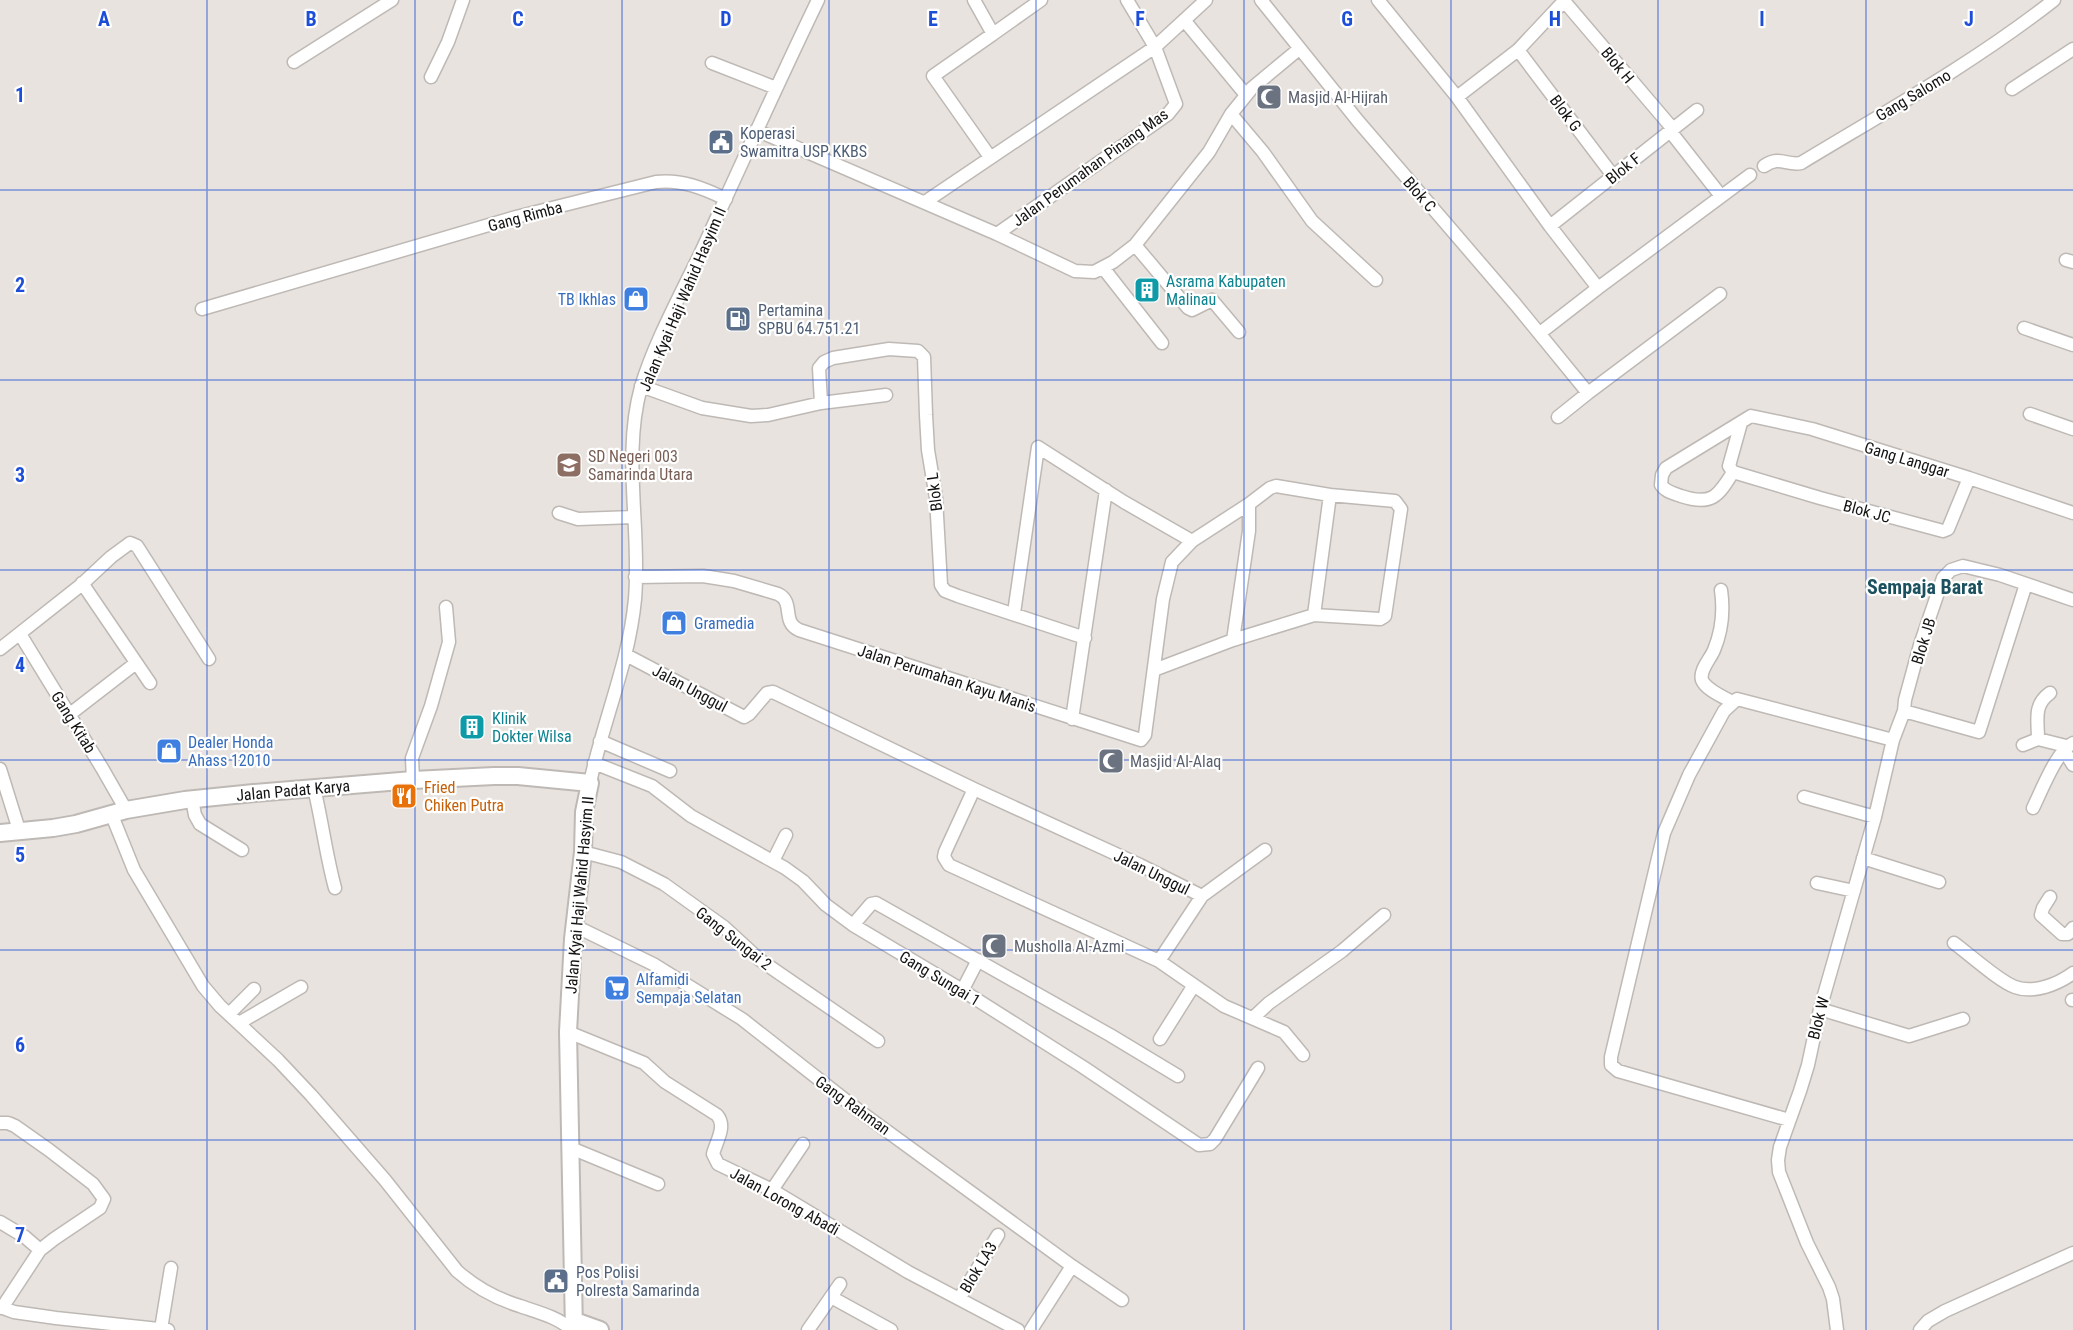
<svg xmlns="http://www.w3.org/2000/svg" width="2073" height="1330" font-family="'Roboto Condensed',sans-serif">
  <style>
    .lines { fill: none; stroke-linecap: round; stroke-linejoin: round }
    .minor-casing { stroke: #beb9b5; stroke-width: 15 }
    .major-casing { stroke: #beb9b5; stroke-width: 20 }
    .minor { stroke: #fff; stroke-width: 12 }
    .major { stroke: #fff; stroke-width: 16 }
    .grid { fill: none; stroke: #1d4ed8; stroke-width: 1.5; stroke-opacity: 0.55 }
    .labels { text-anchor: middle; stroke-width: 4.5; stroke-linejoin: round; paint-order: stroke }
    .street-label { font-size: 16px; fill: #151312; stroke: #fff }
    .worship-label { font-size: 16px; fill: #5b616d; stroke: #fff; text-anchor: start }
    .service-label { font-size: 16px; fill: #4e5e75; stroke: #fff; text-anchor: start }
    .culture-label { font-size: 16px; fill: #0d838f; stroke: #fff; text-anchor: start }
    .shop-label { font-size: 16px; fill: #366cbe; stroke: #fff; text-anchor: start }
    .education-label { font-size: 16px; fill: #785e54; stroke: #fff; text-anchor: start }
    .food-label { font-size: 16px; fill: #c56008; stroke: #fff; text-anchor: start }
    .quarter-label { font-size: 20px; font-weight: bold; fill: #1b515f; stroke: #fff }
    .grid-label { font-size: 20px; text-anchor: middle; font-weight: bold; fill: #1d4ed8; stroke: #fff; stroke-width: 4.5; stroke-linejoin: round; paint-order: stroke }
  </style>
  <rect width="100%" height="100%" fill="#e8e3de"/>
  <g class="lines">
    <g class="minor-casing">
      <path id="minor" d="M974 0 993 34 1041 0
        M1261 0 1358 121 1516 305 1588 393 1720 294
        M1378 0 1457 97 1550 226 1598 288 1750 175
        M1564 1 1673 129
        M1184 20 1246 95
        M1518 50 1614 177
        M294 62 392 0
        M712 63 776 88
        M431 77 448 42 463 0
        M2012 89 2073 49
        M1457 97 1518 50 1565 0
        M1231 114 1263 152 1312 221 1376 280
        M756 130 997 234 1075 271 1094 272 1113 262 1135 245 1209 152 1231 114 1252 88 1299 49
        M1670 131 1721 196
        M990 157 933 76 993 34
        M1764 166C1780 155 1786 166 1801 163 1887 111 1975 62 2054 0
        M925 202 1155 47 1206 0
        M1550 226 1697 110
        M997 234 1168 114 1176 104 1155 47 1127 0
        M1135 245 1188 308 1192 310 1212 300 1239 332
        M2066 260 2073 262
        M1104 269 1162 343
        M202 309 516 217 656 182C681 179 703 188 726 199
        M2024 328 2073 345
        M1540 333 1598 288
        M641 386 702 408 751 416 768 415 821 403 886 395
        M821 403 819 368 824 362 833 358 889 349 918 351 924 357 926 415 928 450 936 498 941 585 945 591 958 596 1085 638
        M2030 414 2073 429
        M1558 417 1588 393
        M1733 472C1718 497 1711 506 1681 496 1673 493 1666 492 1661 485L1662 475 1666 468 1751 416 1812 429 1969 478 2073 513
        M1733 472 1820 498 1943 531 1948 529 1969 478
        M1733 472 1729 466 1741 423
        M1249 504 1270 488 1276 486 1330 495
        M559 513 578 519 634 517
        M635 577 703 576 734 581 778 594C795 602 781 622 799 630L1141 740 1145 735 1163 599 1172 562 1192 541 1124 502 1038 447 1014 613
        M82 583 150 683
        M1721 590C1724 611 1722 631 1714 650 1711 658 1699 670 1702 680 1706 690 1724 697 1732 702
        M20 634 102 768 126 810
        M1233 640 1314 615 1380 619 1385 616 1401 509 1395 501 1330 495 1314 615
        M0 649 81 585 111 557 130 543 137 546 209 659
        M626 655 744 717 749 714 767 693 773 692 974 789 945 852 944 857 949 865 1159 961 1202 896 1140 865 974 789
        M1154 670 1233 640 1249 531V504L1192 541
        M1904 711 1979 732 2026 584
        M70 714 136 663
        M1072 719 1106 490
        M2038 739C2038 720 2033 705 2050 693
        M600 741 670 771
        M2023 745 2038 739 2066 746
        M2064 750 2073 765
        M594 763 652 786 691 816 785 868 803 881 826 905 853 925 957 987 1083 1067 1199 1145 1210 1144 1215 1139 1258 1068
        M0 769 19 830
        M413 780 412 758 431 706 449 642 446 607
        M590 783C603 721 629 663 635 599 641 529 622 456 641 387 654 343 682 292 702 250 740 167 778 83 818 0
        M314 788C322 821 326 855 335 888
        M1804 797 1875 817
        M192 799 195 815 200 824 242 850
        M2033 808C2041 792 2057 750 2073 743
        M111 813 134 870 203 986 220 1006 278 1060 311 1095 385 1180 457 1271C475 1287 497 1299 520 1306 537 1312 558 1317 572 1330
        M583 852 621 862 664 884 724 927 760 960 878 1041
        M1863 858 1939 882
        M773 861 786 835
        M1817 883 1854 891
        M1202 896 1265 850
        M2050 897 2043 908 2041 915 2062 934H2068L2073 928
        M853 925 871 904 876 903 1110 1035 1178 1076
        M575 926 655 965 742 1019 858 1110 1072 1266 1122 1300
        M1954 943C1969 954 2000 982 2015 987 2034 994 2058 984 2073 973
        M1159 961 1224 1006 1284 1032 1303 1055
        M962 991 978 960
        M2072 1000H2073
        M1820 1009 1909 1036 1963 1019
        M229 1014 254 989
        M1253 1018 1269 1003 1342 951 1384 915
        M239 1023 301 987
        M568 1032 644 1063 665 1082 717 1115C727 1126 716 1142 713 1154L718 1164 772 1190 908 1272 1018 1330
        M1160 1039 1194 985
        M1789 1120 1618 1071 1611 1065V1057L1664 833 1689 775 1724 711 1737 699 1893 740
        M0 1123H8L15 1126 49 1150 93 1184 104 1199 100 1208 54 1239 40 1250
        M571 1148 658 1184
        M772 1190 803 1144
        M0 1222 25 1237 40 1250 2 1308
        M831 1297 891 1330
        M959 1299 998 1235
        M0 1307 14 1312 56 1318 168 1330
        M161 1329 171 1268
        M808 1330 840 1284
        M1031 1330 1072 1266
        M1837 1330 1833 1299 1829 1287 1807 1243 1779 1172 1778 1160 1780 1147 1800 1091 1808 1065 1820 1009 1875 817 1893 740 1904 711 1905 700 1920 645 1943 578 1951 570 1963 566 2000 575 2073 600
        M1920 1330 1928 1321 1945 1311 2073 1253"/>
    </g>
    <g class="major-casing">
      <path id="major" d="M0 833 53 828 76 824 126 810 185 800 254 793 413 780 494 776H518L590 783 584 812 583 852 573 939 568 1032 574 1330
        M575 1321 600 1330"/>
    </g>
    <use href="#minor" class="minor"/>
    <use href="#major" class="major"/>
  </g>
  <path class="grid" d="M207 0V1330M415 0V1330M622 0V1330M829 0V1330M1036 0V1330M1244 0V1330M1451 0V1330M1658 0V1330M1866 0V1330M0 190H2073M0 380H2073M0 570H2073M0 760H2073M0 950H2073M0 1140H2073"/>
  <defs>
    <g id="mosque-square" transform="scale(1.35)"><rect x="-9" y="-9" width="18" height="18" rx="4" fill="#6b7280" stroke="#fff"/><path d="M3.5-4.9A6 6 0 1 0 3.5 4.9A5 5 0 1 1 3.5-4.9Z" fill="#fff"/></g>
    <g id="civic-square" transform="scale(1.35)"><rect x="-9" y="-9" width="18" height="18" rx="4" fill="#5c6f8a" stroke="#fff"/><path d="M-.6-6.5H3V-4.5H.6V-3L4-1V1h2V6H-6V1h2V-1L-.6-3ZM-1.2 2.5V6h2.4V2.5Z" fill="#fff"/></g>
    <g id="building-square" transform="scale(1.35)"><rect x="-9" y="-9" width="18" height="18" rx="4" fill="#0f9aa8" stroke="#fff"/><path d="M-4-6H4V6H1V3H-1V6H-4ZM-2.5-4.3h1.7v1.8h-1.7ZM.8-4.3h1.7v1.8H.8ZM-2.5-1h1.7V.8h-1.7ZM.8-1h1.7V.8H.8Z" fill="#fff"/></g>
    <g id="shop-square" transform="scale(1.35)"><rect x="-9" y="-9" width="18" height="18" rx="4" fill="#3f7fe0" stroke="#fff"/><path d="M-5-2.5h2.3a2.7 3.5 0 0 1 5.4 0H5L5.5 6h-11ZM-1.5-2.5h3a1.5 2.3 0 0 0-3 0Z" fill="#fff"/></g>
    <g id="fuel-square" transform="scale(1.35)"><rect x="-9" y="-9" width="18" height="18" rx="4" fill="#5c6f8a" stroke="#fff"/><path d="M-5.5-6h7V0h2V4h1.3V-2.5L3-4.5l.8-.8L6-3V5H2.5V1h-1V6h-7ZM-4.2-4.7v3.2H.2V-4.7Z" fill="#fff"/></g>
    <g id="school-square" transform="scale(1.35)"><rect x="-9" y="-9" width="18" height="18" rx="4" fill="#8d6e63" stroke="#fff"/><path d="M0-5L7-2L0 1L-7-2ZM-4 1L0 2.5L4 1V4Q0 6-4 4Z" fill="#fff"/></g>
    <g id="restaurant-square" transform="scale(1.35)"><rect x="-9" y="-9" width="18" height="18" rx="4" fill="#e8710a" stroke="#fff"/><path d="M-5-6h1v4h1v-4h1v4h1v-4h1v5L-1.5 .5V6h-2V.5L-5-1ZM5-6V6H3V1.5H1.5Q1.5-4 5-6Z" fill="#fff"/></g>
    <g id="supermarket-square" transform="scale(1.35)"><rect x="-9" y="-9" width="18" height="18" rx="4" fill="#3f7fe0" stroke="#fff"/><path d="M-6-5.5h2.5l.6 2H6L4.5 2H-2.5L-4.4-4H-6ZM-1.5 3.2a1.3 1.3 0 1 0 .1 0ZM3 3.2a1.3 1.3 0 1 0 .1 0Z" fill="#fff"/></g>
  </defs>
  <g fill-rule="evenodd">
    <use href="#mosque-square" x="1269" y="97"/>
    <use href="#civic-square" x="721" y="142"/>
    <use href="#building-square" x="1147" y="290"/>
    <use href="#shop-square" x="636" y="299"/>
    <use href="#fuel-square" x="738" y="319"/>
    <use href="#school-square" x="569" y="465"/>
    <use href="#shop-square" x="674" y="623"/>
    <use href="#building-square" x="472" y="727"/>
    <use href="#shop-square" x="169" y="751"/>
    <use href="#mosque-square" x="1111" y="761"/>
    <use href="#restaurant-square" x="404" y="796"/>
    <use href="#mosque-square" x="994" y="946"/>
    <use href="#supermarket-square" x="617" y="988"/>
    <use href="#civic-square" x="556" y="1281"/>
  </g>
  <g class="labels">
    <g class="street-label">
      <text transform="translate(1618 65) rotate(50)" y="6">Blok H</text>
      <text transform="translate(1913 95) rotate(-31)" y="6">Gang Salomo</text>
      <text transform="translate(1566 113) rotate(53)" y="6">Blok G</text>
      <text transform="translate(1090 167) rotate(-36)" y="6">Jalan Perumahan Pinang Mas</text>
      <text transform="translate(1623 168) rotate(-39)" y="6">Blok F</text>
      <text transform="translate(1420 194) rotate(49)" y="6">Blok C</text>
      <text transform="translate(525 216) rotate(-15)" y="6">Gang Rimba</text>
      <text transform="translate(682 299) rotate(-67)" y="6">Jalan Kyai Haji Wahid Hasyim II</text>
      <text transform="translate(1907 459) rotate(17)" y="6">Gang Langgar</text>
      <text transform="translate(934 492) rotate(-97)" y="6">Blok L</text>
      <text transform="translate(1867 511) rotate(15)" y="6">Blok JC</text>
      <text transform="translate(1923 641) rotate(-73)" y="6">Blok JB</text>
      <text transform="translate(947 678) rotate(18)" y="6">Jalan Perumahan Kayu Manis</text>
      <text transform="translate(690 688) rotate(28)" y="6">Jalan Unggul</text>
      <text transform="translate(74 722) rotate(58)" y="6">Gang Kitab</text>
      <text transform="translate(293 790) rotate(-5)" y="6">Jalan Padat Karya</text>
      <text transform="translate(1152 872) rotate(26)" y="6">Jalan Unggul</text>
      <text transform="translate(579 895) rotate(-85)" y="6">Jalan Kyai Haji Wahid Hasyim II</text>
      <text transform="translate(734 938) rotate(38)" y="6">Gang Sungai 2</text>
      <text transform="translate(940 978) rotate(31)" y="6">Gang Sungai 1</text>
      <text transform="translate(1818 1018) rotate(-76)" y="6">Blok W</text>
      <text transform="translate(853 1105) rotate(36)" y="6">Gang Rahman</text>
      <text transform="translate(785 1201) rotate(29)" y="6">Jalan Lorong Abadi</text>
      <text transform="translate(978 1267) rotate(-59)" y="6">Blok LA3</text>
    </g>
    <g class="worship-label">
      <text x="1288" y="103">Masjid Al-Hijrah</text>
      <text x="1130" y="767">Masjid Al-Alaq</text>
      <text x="1014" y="952">Musholla Al-Azmi</text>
    </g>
    <g class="service-label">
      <text x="740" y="139">Koperasi<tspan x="740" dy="18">Swamitra USP KKBS</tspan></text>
      <text x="758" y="316">Pertamina<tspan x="758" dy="18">SPBU 64.751.21</tspan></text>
      <text x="576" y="1278">Pos Polisi<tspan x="576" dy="18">Polresta Samarinda</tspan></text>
    </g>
    <g class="culture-label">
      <text x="1166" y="287">Asrama Kabupaten<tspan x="1166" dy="18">Malinau</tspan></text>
      <text x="492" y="724">Klinik<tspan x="492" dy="18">Dokter Wilsa</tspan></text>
    </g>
    <g class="shop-label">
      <text x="616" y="305" text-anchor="end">TB Ikhlas</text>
      <text x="694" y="629">Gramedia</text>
      <text x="188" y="748">Dealer Honda<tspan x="188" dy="18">Ahass 12010</tspan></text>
      <text x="636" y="985">Alfamidi<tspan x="636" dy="18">Sempaja Selatan</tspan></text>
    </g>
    <g class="education-label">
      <text x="588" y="462">SD Negeri 003<tspan x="588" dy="18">Samarinda Utara</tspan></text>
    </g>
    <g class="food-label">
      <text x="424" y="793">Fried<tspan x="424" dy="18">Chiken Putra</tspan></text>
    </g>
    <g class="quarter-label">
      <text x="1925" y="594">Sempaja Barat</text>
    </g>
  </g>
  <g class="grid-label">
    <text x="104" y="26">A</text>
    <text x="311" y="26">B</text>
    <text x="518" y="26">C</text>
    <text x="726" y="26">D</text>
    <text x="933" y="26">E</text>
    <text x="1140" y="26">F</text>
    <text x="1347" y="26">G</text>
    <text x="1555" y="26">H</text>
    <text x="1762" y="26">I</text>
    <text x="1969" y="26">J</text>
    <text x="20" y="102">1</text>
    <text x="20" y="292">2</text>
    <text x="20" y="482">3</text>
    <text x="20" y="672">4</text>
    <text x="20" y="862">5</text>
    <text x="20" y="1052">6</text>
    <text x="20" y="1242">7</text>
  </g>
</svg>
